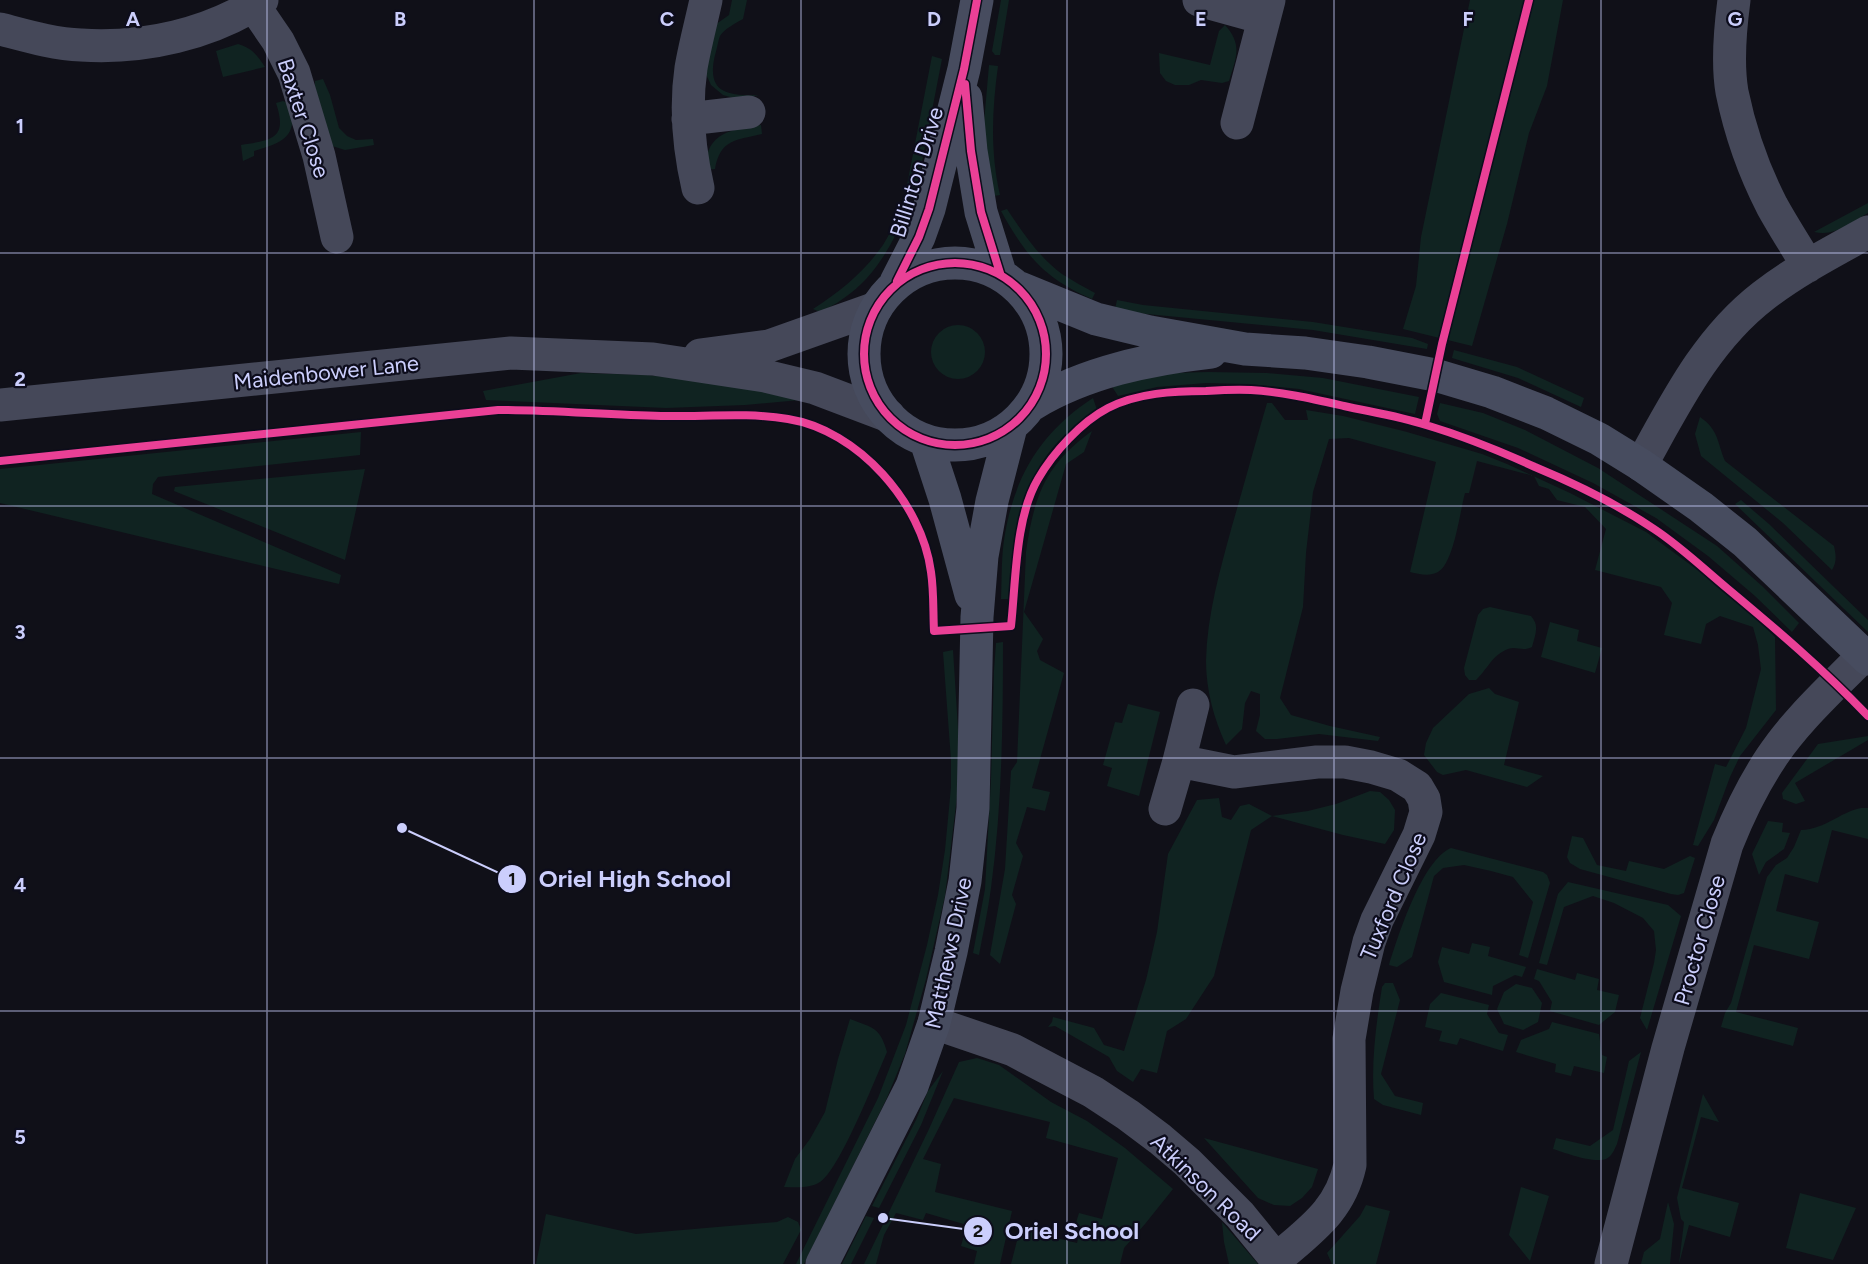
<svg xmlns="http://www.w3.org/2000/svg" width="1868" height="1264" font-family="Figtree,sans-serif">
  <style>
    .green { fill: #102321 }
    .lines { fill: none; stroke-linecap: round; stroke-linejoin: round }
    .street { stroke: #454859; stroke-width: 33 }
    .secondary { stroke: #474c5f; stroke-width: 33 }
    .cycleway-casing { stroke: #0d0d1c; stroke-width: 11 }
    .cycleway { stroke: #ea4096; stroke-width: 8 }
    .grid { fill: none; stroke: #cbcefc; stroke-width: 1.5; stroke-opacity: 0.55 }
    .labels { text-anchor: middle; stroke-width: 4.5; stroke-linejoin: round; paint-order: stroke }
    .street-label { font-size: 22px; fill: #cbcefc; stroke: #0d0d1c }
    .grid-label { font-size: 20px; text-anchor: middle; font-weight: bold; fill: #cbcefc; stroke: #0d0d1c; stroke-width: 4.5; stroke-linejoin: round; paint-order: stroke }
    .leader { fill: none; stroke: #cbcefc; stroke-width: 2 }
    .callout-dot { fill: #cbcefc; stroke: #0d0d1c; stroke-width: 2 }
    .mark-label { font-size: 18px; text-anchor: middle; font-weight: bold; fill: #111 }
    .callout-label { font-size: 24px; text-anchor: middle; font-weight: bold; fill: #cbcefc; stroke: #0d0d1c; stroke-width: 4.5; stroke-linejoin: round; paint-order: stroke }
  </style>
  <rect width="100%" height="100%" fill="#101018"/>
  <path class="green" d="M732 0H747L743 19C736 23 724 29 720 36 718 41 717 49 715 55 706 93 727 96 759 95L737 99 723 95 711 85 704 70 712 27 729 15Z
    M1001 0H1009L1000 55H995L992 51Z
    M1470 0H1563L1547 86 1529 133 1507 224 1472 346 1403 329 1416 286 1421 237Z
    M1225 25C1243 45 1236 58 1229 81L1222 83 1201 80 1189 85H1175L1166 81 1160 73 1159 53 1210 65 1219 31Z
    M238 44C252 48 257 55 265 67L223 77 216 51Z
    M932 56 942 59 915 198 910 195 907 185Z
    M989 65 998 66C992 110 990 151 1000 195L994 196 983 134Z
    M323 79 330 95 339 128 347 136 356 140 373 139 374 145 345 150 332 146 315 87V81Z
    M283 101 291 105C298 138 281 143 254 151V156L243 161 241 145C272 140 288 139 276 103Z
    M761 125 762 134C737 140 720 139 715 169L706 170C704 133 732 129 761 125Z
    M1868 203V213C1851 223 1835 237 1814 232Z
    M1007 209C1023 233 1039 257 1062 274 1073 281 1084 287 1095 293L1092 299C1044 278 1026 256 1001 211Z
    M901 211 906 213C892 245 874 278 844 298 836 304 828 308 820 312L813 309C841 291 864 272 883 245 890 234 895 222 901 211Z
    M1117 300 1143 305 1313 322 1412 338 1428 344 1427 349 1313 330 1136 313 1115 309Z
    M931 352a27 27 0 1 1 54 0a27 27 0 1 1-54 0Z
    M1454 350 1517 367 1584 398 1581 407 1518 378 1452 358Z
    M1208 372 1267 373 1323 378 1419 397 1415 414 1299 389 1249 384 1206 383 1157 387 1118 396 1111 385 1171 373Z
    M581 373 648 375 724 383 800 400 745 405 666 408 486 400 483 391Z
    M1093 398 1097 410C1088 416 1079 422 1071 429 1017 477 1016 533 1008 599H1001C1002 578 1001 555 1005 534 1015 475 1042 431 1093 398Z
    M1267 403H1272L1285 420H1308L1306 410 1343 416 1407 432 1482 454 1507 464 1570 493 1646 532 1734 597 1775 637 1776 710 1740 756 1730 777 1714 820 1698 846 1693 845 1715 764 1726 767 1746 728 1761 669 1758 645 1753 627 1720 616 1706 624 1701 644 1664 635 1672 603 1661 587 1595 570 1606 529 1585 507 1557 500 1549 489 1539 486 1534 476 1477 461 1469 493H1465C1460 511 1454 563 1438 572 1429 577 1419 574 1410 572L1436 462 1349 438 1329 439 1313 492 1306 553 1303 607 1280 698 1291 715 1330 726 1380 737 1378 741 1319 734 1277 739H1265L1256 731 1260 715V694L1251 691 1245 703 1242 729 1226 745C1214 719 1206 690 1206 661 1207 615 1220 570 1232 526 1244 485 1255 444 1267 403Z
    M1440 403 1483 413 1525 430 1598 468 1717 546 1762 586 1799 623 1792 632 1755 596 1708 556 1656 518 1593 483 1518 448 1440 421 1437 414Z
    M1700 417C1719 430 1717 442 1725 461L1834 546C1836 555 1837 562 1832 570L1783 523 1701 456 1695 434Z
    M1092 431 1084 452 1066 464 1024 612 1043 639 1037 651 1040 660 1064 673 1032 788 1050 792 1045 811 1027 807 1016 843 1023 856 1012 895 1016 904 1000 964 990 955 1005 869 1011 771 1017 762 1026 552C1034 496 1045 465 1092 431Z
    M361 432 360 455 158 477 153 484 152 494 341 575 339 584 0 503V469Z
    M365 469 345 560 174 491 175 487Z
    M1741 500 1769 524 1868 620V632L1735 504Z
    M1490 607 1531 616C1540 626 1535 635 1532 647 1522 652 1517 646 1508 649 1492 655 1487 670 1476 680H1469L1465 675 1464 668 1478 615 1483 609Z
    M1550 622 1579 630 1577 641 1602 648 1595 673 1541 657Z
    M1003 642C1003 724 1002 807 991 888 988 911 983 933 979 955L973 953 985 889 991 779 994 670 996 643Z
    M953 650 960 760 958 788 945 896 926 979 905 1054 886 1100 804 1264H796L878 1098 906 1025 927 945 938 895 945 850 951 787V760L943 652Z
    M1489 688 1495 694 1519 702 1504 765 1543 776 1527 787 1466 770 1443 775 1437 772 1424 755 1426 743 1433 728 1469 694Z
    M1128 704 1160 712 1139 796 1107 786 1112 768 1103 765 1115 722 1122 723Z
    M1868 736V740L1795 783 1805 801 1796 804 1783 799 1782 793 1818 744Z
    M1370 791 1380 792 1389 800 1395 810 1394 830 1385 844 1343 835 1272 816 1251 830 1214 976 1186 1019 1167 1031 1157 1073 1141 1069 1133 1082 1117 1071 1109 1057 1055 1026 1048 1027 1052 1022 1053 1017 1094 1028 1104 1045 1124 1051 1146 980 1157 932 1168 854 1197 800 1219 798 1222 817 1231 820 1240 806 1249 804 1272 816 1308 811 1336 804Z
    M1861 808H1868V839L1832 830 1818 883 1785 874 1776 911 1819 922 1809 959 1754 945 1736 1012 1798 1028 1793 1046 1721 1027 1725 1013 1731 1003 1767 877 1776 865 1787 858 1794 847 1801 830C1826 829 1838 813 1861 808Z
    M1768 821 1783 823 1782 832 1790 833 1784 849 1766 862 1759 875 1752 854Z
    M1572 836 1583 838 1597 865 1626 871 1629 861 1664 869 1690 856 1695 858 1684 893 1678 895 1671 894 1580 869 1570 863 1567 857Z
    M1451 848 1543 872 1547 875 1550 883 1528 958 1519 955 1533 902 1513 877 1491 871 1464 865 1443 868 1434 876 1412 957 1397 967 1389 965C1398 936 1422 860 1451 848Z
    M1568 882 1668 905 1681 916 1647 1030 1640 1018 1654 963 1656 950 1654 931 1643 918 1614 903 1593 896 1564 907 1547 965 1539 963 1558 894Z
    M1472 943 1490 947 1488 956 1526 967 1522 977 1515 975 1493 986 1492 995 1444 982 1438 962 1442 947 1469 954Z
    M1537 969 1575 980 1577 973 1599 979 1597 990 1619 995 1615 1012 1599 1025 1550 1011 1552 1002 1539 981 1534 979Z
    M1385 983H1393L1400 1000 1381 1074 1395 1096 1423 1103 1421 1115 1383 1105 1374 1099C1371 1062 1376 1025 1382 987Z
    M1516 984 1532 988 1542 1003 1538 1022 1523 1030 1504 1024 1497 1009 1504 992Z
    M1441 993 1489 1005 1487 1014 1499 1033 1508 1035 1503 1051 1460 1038 1457 1045 1439 1041 1442 1031 1425 1027 1430 1004Z
    M850 1019C873 1028 880 1027 887 1052 876 1077 839 1171 820 1182 809 1189 795 1187 784 1187L795 1159 810 1139 825 1112 838 1059Z
    M1552 1022 1599 1034 1602 1055 1607 1057 1604 1073 1574 1066 1571 1076 1555 1072 1556 1064 1516 1052 1521 1040 1549 1029Z
    M1641 1052 1617 1144C1615 1148 1613 1154 1609 1157 1599 1166 1566 1153 1553 1149L1556 1138 1590 1146 1613 1130 1629 1061Z
    M977 1058 999 1065 1051 1102 1087 1121 1125 1148 1173 1189 1145 1224 1124 1248 1120 1264H1011L1020 1229 1077 1243 1080 1230 1074 1229 1079 1213 1102 1219 1118 1158 1046 1138 1050 1122 954 1098 923 1159 941 1164 935 1192 1012 1211 1000 1264H974L977 1251 961 1246 967 1225 926 1213 923 1220 896 1213 884 1235 876 1264H864L929 1129 959 1062Z
    M943 1071 921 1125 879 1208 872 1206 916 1120 928 1091Z
    M1703 1094 1719 1122 1701 1117 1682 1188 1739 1203 1730 1237 1689 1225 1679 1264 1684 1222 1681 1219 1677 1198Z
    M1204 1138 1318 1169 1312 1187 1302 1198 1290 1206 1274 1205 1258 1198Z
    M1521 1187 1549 1196 1530 1261 1509 1235Z
    M1800 1193 1856 1208 1833 1260 1786 1248Z
    M1668 1202 1674 1224 1670 1264H1641L1644 1252 1660 1239Z
    M1366 1205 1390 1211 1376 1264H1332L1327 1253 1360 1216Z
    M546 1214 636 1234 777 1222 788 1217 798 1222 801 1230 783 1264H536Z
    M866 1216 874 1218 851 1264H842Z
    M1222 1222 1258 1264H1229L1224 1242Z"/>
  <g class="lines">
    <path class="street" d="M1199 0 1264 18
      M1734 0C1730 30 1727 63 1732 92 1740 131 1754 171 1772 206 1783 226 1796 246 1808 266
      M254 6 278 41 294 73 319 156 337 237
      M0 29C27 36 54 44 81 45 144 49 210 34 262 0
      M688 119 749 112
      M1237 123 1269 0
      M698 188C689 149 685 109 691 68 695 45 701 23 706 0
      M700 355 769 346 876 308
      M0 405 511 353 653 359 765 376 815 388 889 416
      M1641 465C1675 404 1706 340 1763 296 1795 271 1832 252 1868 232
      M1193 705 1179 761 1234 772 1317 762H1345L1371 767 1398 775 1417 787 1424 799 1426 812 1419 835 1377 920 1369 942 1357 991 1349 1039 1350 1165C1340 1211 1310 1230 1277 1259
      M1165 809 1179 761
      M934 1023 1013 1050 1093 1092 1128 1115 1160 1139 1187 1162 1240 1215 1280 1264
      M1611 1264 1668 1048 1727 844C1739 814 1753 785 1771 758 1796 720 1832 688 1864 655"/>
    <path class="secondary" d="M966 98 971 151 981 212 1000 273
      M864 354a91 91 0 1 1 182 0a91 91 0 1 1-182 0Z
      M896 282 919 237 929 209 964 69 977 0
      M1020 288 1096 319 1150 332 1245 349 1305 353 1368 362 1435 375 1492 392 1546 413 1599 439 1641 465 1701 507 1745 542 1868 659
      M1033 404C1086 372 1149 359 1211 352
      M926 441 945 499 971 595
      M822 1264 912 1086 934 1023 951 952 965 881 973 808 977 617 982 556 992 501 1011 427"/>
    <g class="cycleway-casing">
      <path id="cycleway" d="M965 84 971 151 981 212 1000 273
        M864 354a91 91 0 1 1 182 0a91 91 0 1 1-182 0Z
        M897 281 919 237 929 209 964 69 977 0
        M1425 424 1442 344 1529 0
        M0 461 498 410C552 410 607 415 661 416 703 417 747 412 788 419 858 430 922 503 931 572 934 592 933 612 934 631L1011 626C1016 581 1015 518 1038 479 1053 453 1081 422 1108 408 1137 393 1174 391 1206 391 1221 390 1236 389 1251 390 1283 392 1313 399 1344 406 1371 412 1399 416 1426 425 1463 436 1500 451 1535 467 1576 484 1617 504 1654 529 1680 546 1704 569 1728 589 1776 629 1824 670 1868 716"/>
    </g>
    <use href="#cycleway" class="cycleway"/>
  </g>
  <path class="grid" d="M267 0V1264M534 0V1264M801 0V1264M1067 0V1264M1334 0V1264M1601 0V1264M0 253H1868M0 506H1868M0 758H1868M0 1011H1868"/>
  <g class="labels">
    <g class="street-label">
      <text transform="translate(304 118) rotate(72)" y="8">Baxter Close</text>
      <text transform="translate(916 172) rotate(-73)" y="8">Billinton Drive</text>
      <text transform="translate(326 372) rotate(-6)" y="8">Maidenbower Lane</text>
      <text transform="translate(1393 896) rotate(-67)" y="8">Tuxford Close</text>
      <text transform="translate(1699 940) rotate(-74)" y="8">Proctor Close</text>
      <text transform="translate(948 953) rotate(-78)" y="8">Matthews Drive</text>
      <text transform="translate(1206 1187) rotate(44)" y="8">Atkinson Road</text>
    </g>
  </g>
  <g class="grid-label">
    <text x="133" y="26">A</text>
    <text x="400" y="26">B</text>
    <text x="667" y="26">C</text>
    <text x="934" y="26">D</text>
    <text x="1201" y="26">E</text>
    <text x="1468" y="26">F</text>
    <text x="1735" y="26">G</text>
    <text x="20" y="133">1</text>
    <text x="20" y="386">2</text>
    <text x="20" y="639">3</text>
    <text x="20" y="892">4</text>
    <text x="20" y="1144">5</text>
  </g>
  <path class="leader" d="M402 828L512 879M883 1218L978 1231"/>
  <g class="callout-dot">
    <circle cx="402" cy="828" r="6"/>
    <circle cx="883" cy="1218" r="6"/>
    <circle cx="512" cy="879" r="15"/>
    <circle cx="978" cy="1231" r="15"/>
  </g>
  <g class="mark-label">
    <text x="512" y="885">1</text>
    <text x="978" y="1237">2</text>
  </g>
  <g class="callout-label">
    <text x="635" y="887">Oriel High School</text>
    <text x="1072" y="1239">Oriel School</text>
  </g>
</svg>
